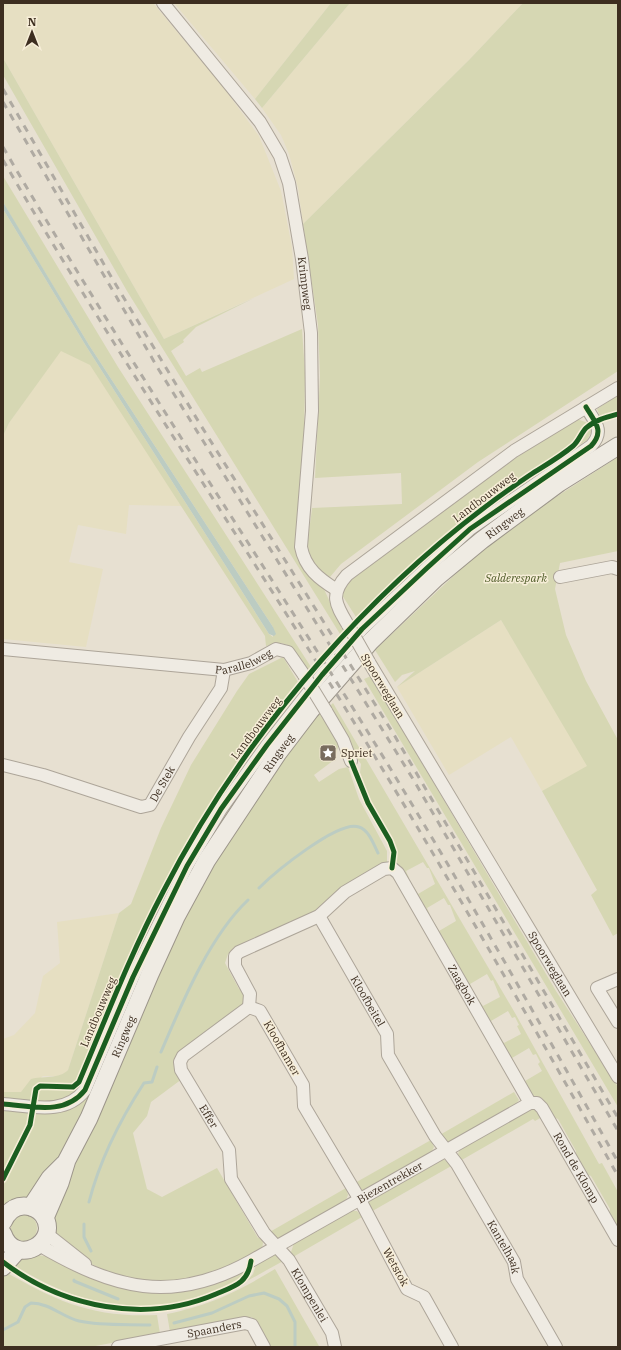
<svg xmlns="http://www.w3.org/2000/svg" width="621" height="1350" font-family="'IBM Plex Serif',serif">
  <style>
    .farmland { fill: #e6dfc2 }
    .green { fill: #d6d7b3 }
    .water { fill: #bcccc2 }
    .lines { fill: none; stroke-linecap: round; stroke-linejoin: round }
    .stream { stroke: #bcccc2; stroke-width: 3 }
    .minor-casing { stroke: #ada599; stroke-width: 14 }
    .secondary-casing { stroke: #9c958a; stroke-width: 19 }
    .minor { stroke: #efebe3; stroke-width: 12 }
    .secondary { stroke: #efebe3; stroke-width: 17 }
    .rail { stroke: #afaaa2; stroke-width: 3; stroke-dasharray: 7 7; stroke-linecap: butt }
    .minor-bridge-casing { stroke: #ada599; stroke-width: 14; stroke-linecap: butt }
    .minor-bridge { stroke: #efebe3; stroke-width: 12 }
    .cycleway-casing { stroke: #f7eed8; stroke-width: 8 }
    .cycleway { stroke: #1b5e20; stroke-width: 5 }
    .labels { text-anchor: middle; stroke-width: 3; stroke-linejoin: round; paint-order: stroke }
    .street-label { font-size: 11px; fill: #3d2e20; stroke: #f7eed8 }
    .park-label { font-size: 11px; font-style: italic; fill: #4d5a26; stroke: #f7eed8 }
    .poi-label { font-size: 11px; fill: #3d2e20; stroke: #f7eed8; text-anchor: start }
  </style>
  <rect width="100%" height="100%" fill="#e7e0d1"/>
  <path class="farmland" d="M3 3H153L223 87 259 136 281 191 292 247 294 279 164 339 3 58Z
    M174 3H331L255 99Z
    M350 3H523L469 60 303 224 298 188 289 154 281 135 262 108Z
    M61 350 91 365 182 506 129 505 126 534 78 525 69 562 103 569 86 647 3 639V436L9 423Z
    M501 620 588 766 542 791 511 737 449 775 397 687Z
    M119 913 68 1070 64 1074 58 1076H43L22 1092H3V1039L14 1035 35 1013 43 976 60 963 57 922Z"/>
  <path class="green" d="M331 3H350L262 108 255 99Z
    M523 3H618V371L478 462 341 564 330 577C299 558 309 539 312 508L402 504 401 473 315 478 320 376 318 325 303 224 469 60Z
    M3 58 164 339 254 298 196 327 183 340 184 342 171 351 186 376 200 368 202 372 302 329 305 373 304 446 296 552 309 574 324 589 343 631 340 634 127 291 3 75Z
    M3 176 118 367 311 667 307 672 288 645 281 643 266 646 265 636 90 365 61 351 9 423 3 436V209L86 346 269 634 273 637V627L89 345 14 221 3 202Z
    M618 395V411L600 417 597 409Z
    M577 419 588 423 592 431 587 440 534 475 492 497 478 507 424 553 356 617 342 595 345 585 354 575C427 521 499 466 577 419Z
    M618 457V551L560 563 555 589 566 635 586 681 618 740V933L613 936 591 895 597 890 542 791 587 766 501 620 397 687 415 671 402 675 395 682 375 650 463 567 522 519Z
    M283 657 298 682 256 736 189 838 142 927 76 1082 72 1084 38 1083 32 1089 31 1101 3 1099V1092H21L31 1079C42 1076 60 1079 68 1070L119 913 131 904 161 828 191 765 237 691 249 674Z
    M371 676 556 991 618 1087V1107L364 679Z
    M333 703 515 1013 599 1164 602 1163 618 1192V1230L609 1214 610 1209 591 1176 586 1174 575 1156 576 1151 558 1119 553 1117 542 1098 531 1095 518 1075 521 1073 525 1081 542 1071 538 1064 540 1062 536 1054 533 1055 529 1048 512 1058 516 1065 513 1067 497 1038 500 1037 504 1043 521 1034 517 1026 519 1025 515 1017 512 1018 508 1011 491 1021 495 1028 492 1030 476 1001 478 999 483 1006 500 997 493 980 491 981 487 974 470 984 473 991 471 992 432 925 435 924 439 931 456 921 450 905H448L444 898 427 908 430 915 428 917 411 888 414 887 418 894 435 884 429 868H427L423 862 406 871 409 878 406 880 396 863 397 852 394 842 367 795 360 773 361 764 352 752 329 707Z
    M318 710 339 744 334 760 314 775 319 782 339 769 348 767 359 799 387 851V862L311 915 228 954 225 963 239 989 244 991V1005L239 1011 176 1056 174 1064 182 1079 151 1102 147 1116 133 1133 147 1189 162 1197 217 1168 258 1238 261 1237 263 1243 262 1249C243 1259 223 1272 202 1277 156 1289 106 1279 70 1249 66 1246 59 1241 56 1237 52 1231 52 1220 51 1213L171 944 224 842Z
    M82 1082C82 1085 80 1089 76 1092 65 1103 51 1102 36 1101L38 1091 42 1088C55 1087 74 1096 82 1082Z
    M91 1088 94 1089 66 1148 32 1197 3 1204V1186L32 1128 36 1112C60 1113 79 1112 91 1088Z
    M514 1092 519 1100 515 1105 450 1142 444 1141 438 1136Z
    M532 1109 537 1110 542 1117 535 1121 533 1119 460 1161 458 1154 460 1149Z
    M3 1110 30 1111 27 1126 3 1173Z
    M431 1140 434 1147 431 1153 363 1191 353 1184Z
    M443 1159 453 1165 369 1213 368 1204 370 1200Z
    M346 1188 348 1195 346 1200 277 1240 268 1233Z
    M350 1211H357L362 1217 293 1257 291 1252 294 1243Z
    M11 1228a13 13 0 1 1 26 0a13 13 0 1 1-26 0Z
    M276 1254 285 1260 247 1281 253 1274 256 1265Z
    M38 1255C57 1257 77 1269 95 1277 148 1300 195 1297 246 1271V1273C240 1283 221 1289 210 1293 134 1321 77 1304 10 1263L19 1258Z
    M275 1269 319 1346 270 1347 252 1317 170 1332 167 1314C210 1305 237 1292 275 1269Z
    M4 1271C57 1302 94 1318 157 1315L160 1334 90 1347H3Z"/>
  <path class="water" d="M3 202 89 345 273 627 276 634 274 636 269 634 86 346 3 209Z"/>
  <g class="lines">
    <path class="stream" d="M259 888C274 873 339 819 359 827 369 830 374 845 378 853
      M161 1052C182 1003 209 937 248 900
      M89 1202C100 1159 120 1120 144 1083L152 1082 157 1067
      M84 1224V1237L91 1251
      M74 1280V1281L118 1299
      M174 1323 212 1313 249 1296 264 1293 279 1299 287 1306 295 1322V1347
      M3 1330 18 1322 25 1307 31 1303C50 1303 62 1317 79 1321 102 1326 127 1324 150 1325"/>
    <g class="minor-casing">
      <g id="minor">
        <path id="s1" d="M163 3 260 122 280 156 289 183 302 259 311 333 312 411 301 547C305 568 319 579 337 590"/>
        <path d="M560 577 612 567 618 569"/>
        <path d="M348 625C336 605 329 595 347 575L514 451 618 388"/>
        <path id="s2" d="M3 649 224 670 251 663 276 649 288 652 304 675"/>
        <path id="s3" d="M369 662 618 1077"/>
        <path d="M326 711 343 740 351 761"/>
        <path id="s4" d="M3 765 43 775 141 807 150 805 189 737 221 688 224 670"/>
        <path id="s5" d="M319 916 387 1034 388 1055 435 1136 457 1164 514 1262 517 1279 556 1347"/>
        <path d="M618 979 597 988 618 1022"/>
        <path id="s6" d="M249 1007 183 1056 180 1062 181 1070 229 1150 231 1179 264 1233 289 1260 332 1333 335 1347"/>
        <path id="s7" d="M530 1103H537L542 1108 618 1240"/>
        <path d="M3 1104C31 1106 65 1116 85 1090L133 977 187 866 221 809 267 745 322 675 362 629 427 568 470 529 591 446C605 431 595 422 586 407"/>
        <path d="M47 1234 85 1264"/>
        <path id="s8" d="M39 1245C114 1289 172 1305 251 1261L530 1103"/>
        <path id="s9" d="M118 1347 245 1323 252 1325 264 1347"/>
        <path id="s10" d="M452 1347 424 1297 407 1289 360 1200 304 1106 303 1085 260 1011 249 1007 250 994 235 966V956L239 952 319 916 345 892 384 869 392 868 398 873 530 1103"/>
      </g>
    </g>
    <g class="secondary-casing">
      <g id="secondary">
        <path d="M31 1207 50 1178 64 1164"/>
        <path id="s11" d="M45 1218 60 1183 67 1160 89 1118 150 974 176 917 207 860 278 753 310 711 370 642 436 578 482 540 559 483 618 446"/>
        <path d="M3 1222C7 1213 13 1206 24 1206 32 1206 38 1209 43 1215 62 1242 15 1268 3 1234"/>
        <path d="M3 1267 18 1250"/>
      </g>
    </g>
    <use href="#minor" class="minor"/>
    <use href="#secondary" class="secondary"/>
    <path class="rail" d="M3 89 113 280 200 424 393 733 618 1118
      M3 102 159 370 413 779 618 1131
      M3 147C118 345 245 535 366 729 454 871 536 1016 618 1162
      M3 160C117 356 245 544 363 737 451 881 535 1029 618 1176"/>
    <g class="minor-bridge-casing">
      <path id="minor-bridge" d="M348 625 369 662
        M304 675 326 711"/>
    </g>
    <use href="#minor-bridge" class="minor-bridge"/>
    <g class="cycleway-casing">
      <path id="cycleway" d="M351 761 368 803 390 841 394 852 392 868
        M3 1104C31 1106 65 1116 85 1090L133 977 187 866 221 809 267 745 322 675 362 629 427 568 470 529 591 446C605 431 595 422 586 407
        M3 1179 30 1125 36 1089 40 1086 73 1087 79 1082C106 1018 131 953 163 892 246 730 378 577 530 475 544 466 560 457 573 446 579 441 581 433 586 428 595 420 607 417 618 414
        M3 1262C63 1308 146 1324 216 1294 235 1286 248 1283 251 1261"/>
    </g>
    <use href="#cycleway" class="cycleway"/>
  </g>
  <defs>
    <g id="sight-square" transform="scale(0.9)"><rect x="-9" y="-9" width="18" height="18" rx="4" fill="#786c5e" stroke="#f7eed8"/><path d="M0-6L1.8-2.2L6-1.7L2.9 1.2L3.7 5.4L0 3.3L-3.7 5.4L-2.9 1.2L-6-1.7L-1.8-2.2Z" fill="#fff"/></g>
  </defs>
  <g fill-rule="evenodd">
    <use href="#sight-square" x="328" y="753"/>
  </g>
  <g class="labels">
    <g class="street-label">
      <text dy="4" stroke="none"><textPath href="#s1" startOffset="323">Krimpweg</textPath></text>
      <text transform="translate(484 497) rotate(-37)" y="4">Landbouwweg</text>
      <text dy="4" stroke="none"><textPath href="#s11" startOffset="846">Ringweg</textPath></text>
      <text dy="4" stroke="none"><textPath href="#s2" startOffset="243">Parallelweg</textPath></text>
      <text transform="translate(383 686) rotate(59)" y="4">Spoorweglaan</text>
      <text transform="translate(256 728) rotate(-53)" y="4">Landbouwweg</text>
      <text dy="4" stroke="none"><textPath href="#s11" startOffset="522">Ringweg</textPath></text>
      <text dy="4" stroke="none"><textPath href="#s4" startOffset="178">De Stek</textPath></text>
      <text dy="4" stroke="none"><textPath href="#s3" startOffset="352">Spoorweglaan</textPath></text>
      <text dy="4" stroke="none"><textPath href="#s10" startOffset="778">Zaagbok</textPath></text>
      <text dy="4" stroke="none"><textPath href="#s5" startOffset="98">Kloofbeitel</textPath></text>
      <text transform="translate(98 1012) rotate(-67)" y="4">Landbouwweg</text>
      <text dy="4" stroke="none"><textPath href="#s11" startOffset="198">Ringweg</textPath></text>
      <text transform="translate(282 1048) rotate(60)" y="4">Kloofhamer</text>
      <text dy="4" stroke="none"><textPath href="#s6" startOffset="151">Effer</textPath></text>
      <text dy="4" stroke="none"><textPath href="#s7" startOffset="83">Rond de Klomp</textPath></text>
      <text dy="4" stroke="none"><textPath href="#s8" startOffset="385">Biezentrekker</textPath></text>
      <text dy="4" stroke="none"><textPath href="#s5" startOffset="382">Kantelhaak</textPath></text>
      <text transform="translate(396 1267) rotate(61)" y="4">Wetstok</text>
      <text dy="4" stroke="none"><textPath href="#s6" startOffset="360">Klompenlei</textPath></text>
      <text dy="4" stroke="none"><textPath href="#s9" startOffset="98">Spaanders</textPath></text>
    </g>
    <g class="park-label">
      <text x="516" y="582">Salderespark</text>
    </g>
    <g class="poi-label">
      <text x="341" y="757">Spriet</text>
    </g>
  </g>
  <rect width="621" height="1350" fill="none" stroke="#3d2e20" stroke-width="8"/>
  <g transform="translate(32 32)" stroke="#f7eed8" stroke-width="3" paint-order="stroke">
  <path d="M0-3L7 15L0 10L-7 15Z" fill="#3d2e20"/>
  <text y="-6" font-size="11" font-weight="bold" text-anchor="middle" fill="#3d2e20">N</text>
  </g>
</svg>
